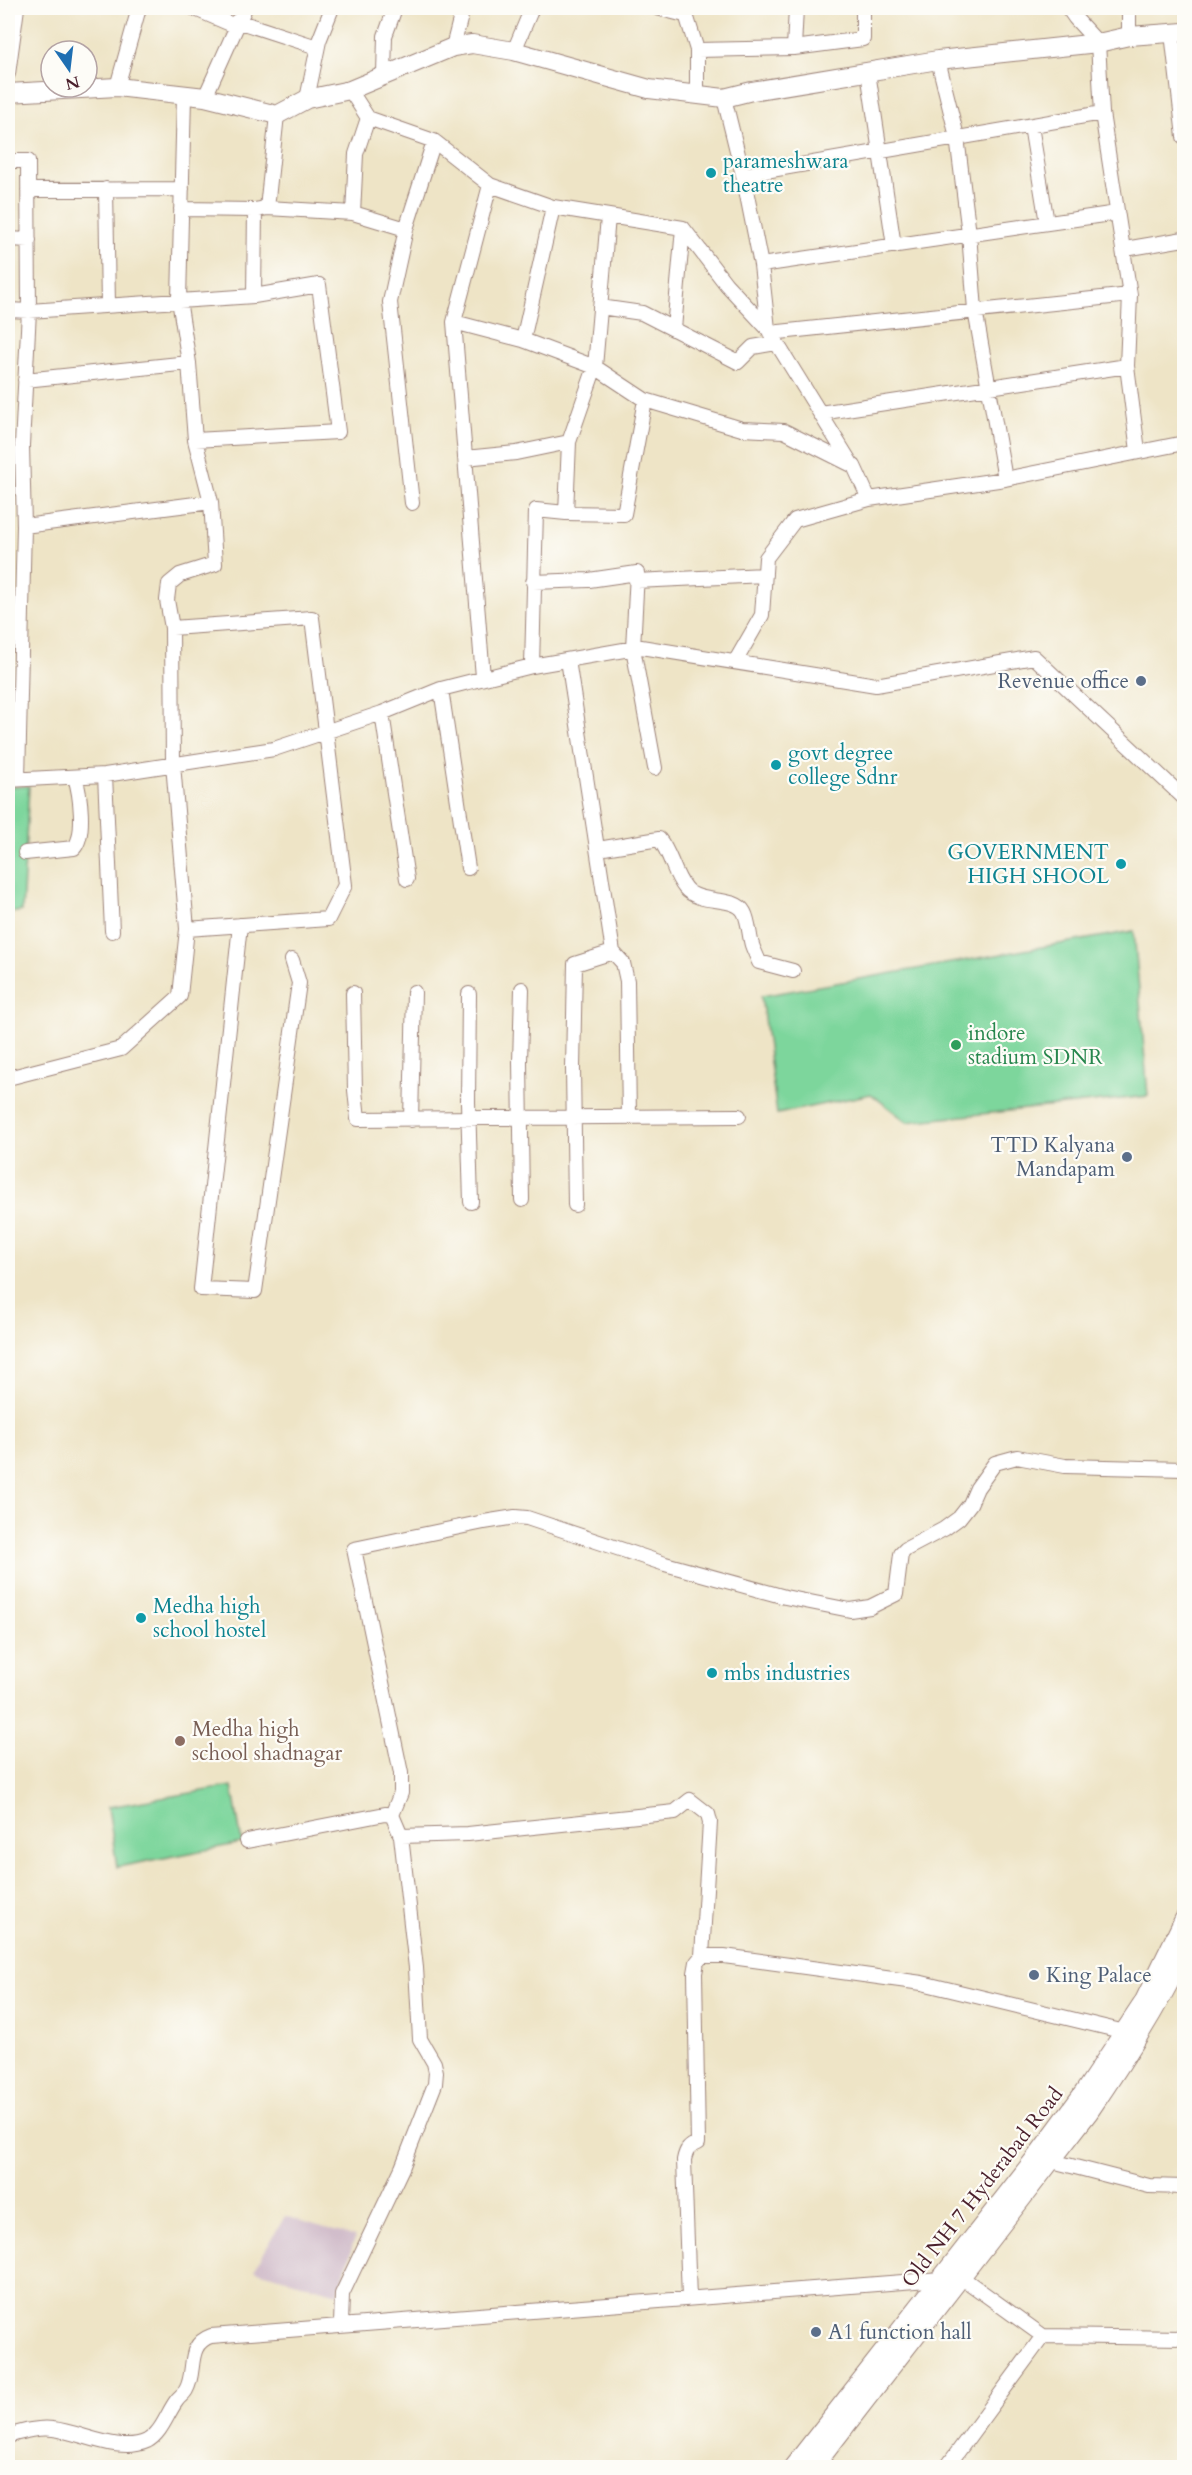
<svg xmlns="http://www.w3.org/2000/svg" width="1192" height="2475" font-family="Cardo,serif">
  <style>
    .industrial { fill: #d1bdcb }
    .green { fill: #7dd69c; stroke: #647a64; stroke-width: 1.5 }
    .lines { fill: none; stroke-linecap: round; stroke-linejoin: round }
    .minor-casing { stroke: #9c8278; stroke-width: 16 }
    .major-casing { stroke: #9c8278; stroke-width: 20 }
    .minor { stroke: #fff; stroke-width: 14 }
    .major { stroke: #fff; stroke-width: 18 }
    .culture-dot { fill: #0f9aa8; stroke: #fdfcf7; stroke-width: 2 }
    .service-dot { fill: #5c6f8a; stroke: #fdfcf7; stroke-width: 2 }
    .leisure-dot { fill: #2e9e5b; stroke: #fdfcf7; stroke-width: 2 }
    .education-dot { fill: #8d6e63; stroke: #fdfcf7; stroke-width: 2 }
    .labels { text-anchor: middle; stroke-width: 4.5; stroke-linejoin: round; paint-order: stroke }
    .culture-label { font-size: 21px; fill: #0d838f; stroke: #fdfcf7; text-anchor: start }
    .service-label { font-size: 21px; fill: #4e5e75; stroke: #fdfcf7; text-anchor: end }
    .leisure-label { font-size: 21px; fill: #27864d; stroke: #fdfcf7; text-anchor: start }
    .education-label { font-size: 21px; fill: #785e54; stroke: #fdfcf7; text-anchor: start }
    .street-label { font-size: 21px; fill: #4a1f2b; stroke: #fdfcf7 }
  </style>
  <rect width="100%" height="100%" fill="#fdfcf7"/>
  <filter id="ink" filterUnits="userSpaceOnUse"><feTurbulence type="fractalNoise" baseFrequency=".0167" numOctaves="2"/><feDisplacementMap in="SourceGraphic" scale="12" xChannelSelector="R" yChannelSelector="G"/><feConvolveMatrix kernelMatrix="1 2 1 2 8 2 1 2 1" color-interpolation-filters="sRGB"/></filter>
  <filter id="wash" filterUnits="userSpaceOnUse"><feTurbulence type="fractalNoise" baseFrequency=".008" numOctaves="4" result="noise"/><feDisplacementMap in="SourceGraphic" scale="24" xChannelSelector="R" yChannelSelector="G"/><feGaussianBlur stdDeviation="1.35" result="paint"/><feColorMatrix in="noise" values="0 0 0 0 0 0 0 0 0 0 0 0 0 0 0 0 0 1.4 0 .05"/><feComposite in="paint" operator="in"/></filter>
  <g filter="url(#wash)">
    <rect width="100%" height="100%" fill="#eee4c6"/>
    <path class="industrial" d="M285 2216 355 2237 338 2293 254 2270Z"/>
    <path class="green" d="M29 786 22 911 8 913V787Z
      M1134 931 1148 1096 907 1122 871 1094 777 1114 761 996Z
      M232 1786 242 1843 117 1867 108 1807Z"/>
  </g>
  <g filter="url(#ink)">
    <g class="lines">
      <g class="minor-casing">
        <path id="minor" d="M193 8 235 26
          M657 8 685 15
          M684 8 697 50V94
          M1068 8 1075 18 1098 43 1102 113 1130 295 1127 366 1138 451
          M1129 8V36
          M237 21 317 47
          M1172 33 1184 137
          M453 47 463 8
          M794 48 863 39V8
          M697 50 794 48 796 8
          M514 51 532 8
          M938 60 957 137 969 234 975 310 1005 479
          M868 72 894 246
          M8 74 17 8
          M384 74 385 36 395 8
          M117 87 139 8
          M205 97 245 8
          M724 98 743 175 761 265 768 329 852 465
          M307 99 319 41 332 8
          M1031 126 1047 223
          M434 141 490 185 454 322 483 677
          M8 161H28L29 311 22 445 24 526 211 502 195 440
          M743 175 1102 113
          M490 185 553 207 523 340
          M106 189 108 305
          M28 190 182 189
          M553 207 683 228 726 284 768 329
          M267 208 353 213 406 229 434 141 368 118 350 90
          M181 209 255 210
          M353 213 356 154 368 118
          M406 229 390 302 412 503
          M8 239 29 240
          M1125 249 1184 239
          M761 265 1117 213
          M254 296 255 210 267 208 277 115
          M600 307 642 313 738 362 753 347 776 343
          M8 310 29 311 254 296 319 285 338 432 195 440 189 363 179 300 184 96
          M454 322 523 340 595 367 645 400 742 429 784 431 854 466 869 499 795 520 766 558 762 615 735 662
          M674 329 683 228
          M770 333 1130 295
          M25 380 189 363
          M820 413 1127 366
          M465 458 516 453 569 442
          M869 499 1005 479 1184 443
          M566 513 624 514 645 400
          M636 581 765 575
          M533 582 589 580 637 573 633 648 655 768
          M568 660 613 952 623 963 627 981 629 1117
          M532 666 536 510 566 513 569 442 595 367 608 217
          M441 689 468 868
          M382 713 407 879
          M105 775 112 931
          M18 779 24 526
          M8 780 105 775 274 749 382 713 441 689 532 666 641 647 876 685 1034 657 1184 798
          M598 849 659 839C671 853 673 873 685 888 700 906 735 895 744 912 749 921 749 935 752 945 754 951 757 956 759 962L793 971
          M25 853 74 848C86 835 80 793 75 777
          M240 925 201 1289 255 1291 299 983 292 960
          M187 929 173 764 172 628 167 600 169 584 180 575 215 564 211 502
          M353 993 355 1090 358 1119 739 1116
          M469 994 468 1102 471 1202
          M8 1078 121 1049 180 996 187 929 328 919 345 885 312 618 172 628
          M411 1120 414 992
          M522 1200 520 1062 522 989
          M575 1205 573 1069 575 964 613 952
          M392 1815 401 1793V1773L354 1549 484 1522 515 1517 527 1518 665 1564 785 1597 850 1610 870 1607 896 1594 901 1554 906 1549 944 1529 959 1518 970 1504 977 1488 995 1463 1017 1457 1065 1466 1184 1469
          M401 1836 468 1834 675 1812 690 1800 708 1814 710 1822 702 1956
          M247 1841 385 1814 392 1815 401 1836 416 1968 420 2039 434 2063 436 2072 435 2084 402 2168 342 2294 341 2325
          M1052 2161 1149 2186 1184 2187
          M961 2277 1043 2336 1184 2338
          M689 2298 684 2160C686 2150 689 2146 698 2143L695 1973 697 1962 702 1956H724L922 1983 1125 2032
          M8 2436C22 2432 38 2427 53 2429 81 2432 119 2454 147 2441 162 2433 167 2413 177 2400 179 2397 184 2394 186 2390 197 2371 185 2345 211 2336L941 2279
          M946 2468 1043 2336"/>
      </g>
      <g class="major-casing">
        <path id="major" d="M8 93 117 87 205 97 277 115 307 99 350 90 453 47 472 44 514 51 649 89 724 98 752 91 938 60 1098 43 1129 36 1184 32
          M792 2468 1036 2157 1084 2092 1143 2003 1184 1919
          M813 2468 1089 2112C1124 2061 1157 2010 1184 1954"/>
      </g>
      <use href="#minor" class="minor"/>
      <use href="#major" class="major"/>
    </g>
  </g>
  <g class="culture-dot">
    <circle cx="711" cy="173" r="6"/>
    <circle cx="776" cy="765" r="6"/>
    <circle cx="1121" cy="864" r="6"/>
    <circle cx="141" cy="1618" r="6"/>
    <circle cx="712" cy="1673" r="6"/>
  </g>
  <g class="service-dot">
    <circle cx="1141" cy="681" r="6"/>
    <circle cx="1127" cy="1157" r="6"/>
    <circle cx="1034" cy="1975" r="6"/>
    <circle cx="816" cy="2332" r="6"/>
  </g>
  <circle class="leisure-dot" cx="956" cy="1045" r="6"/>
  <circle class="education-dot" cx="180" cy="1741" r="6"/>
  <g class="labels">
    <g class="culture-label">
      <text x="723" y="168">parameshwara<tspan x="723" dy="24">theatre</tspan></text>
      <text x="788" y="760">govt degree<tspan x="788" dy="24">college Sdnr</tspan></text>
      <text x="1109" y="859" text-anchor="end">GOVERNMENT<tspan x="1109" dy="24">HIGH SHOOL</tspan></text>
      <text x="153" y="1613">Medha high<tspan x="153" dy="24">school hostel</tspan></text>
      <text x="724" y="1680">mbs industries</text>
    </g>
    <g class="service-label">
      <text x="1129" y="688">Revenue office</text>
      <text x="1115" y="1152">TTD Kalyana<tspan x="1115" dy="24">Mandapam</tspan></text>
      <text x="1046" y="1982" text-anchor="start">King Palace</text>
      <text x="828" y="2339" text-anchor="start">A1 function hall</text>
    </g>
    <g class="leisure-label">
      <text x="968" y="1040">indore<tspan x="968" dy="24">stadium SDNR</tspan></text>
    </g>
    <g class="education-label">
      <text x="192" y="1736">Medha high<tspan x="192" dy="24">school shadnagar</tspan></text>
    </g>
    <g class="street-label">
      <text transform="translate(982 2187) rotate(-52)" y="7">Old NH 7 Hyderabad Road</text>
    </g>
  </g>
  <rect width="1192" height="2475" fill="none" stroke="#fdfcf7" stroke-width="30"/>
  <g transform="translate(69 69) rotate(166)"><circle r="28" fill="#fdfcf7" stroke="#b5a4a5" stroke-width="1.5"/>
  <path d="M0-4.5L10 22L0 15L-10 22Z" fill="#1f6fb2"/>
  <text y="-9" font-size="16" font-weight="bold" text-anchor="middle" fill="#4a1f2b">N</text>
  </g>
</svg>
